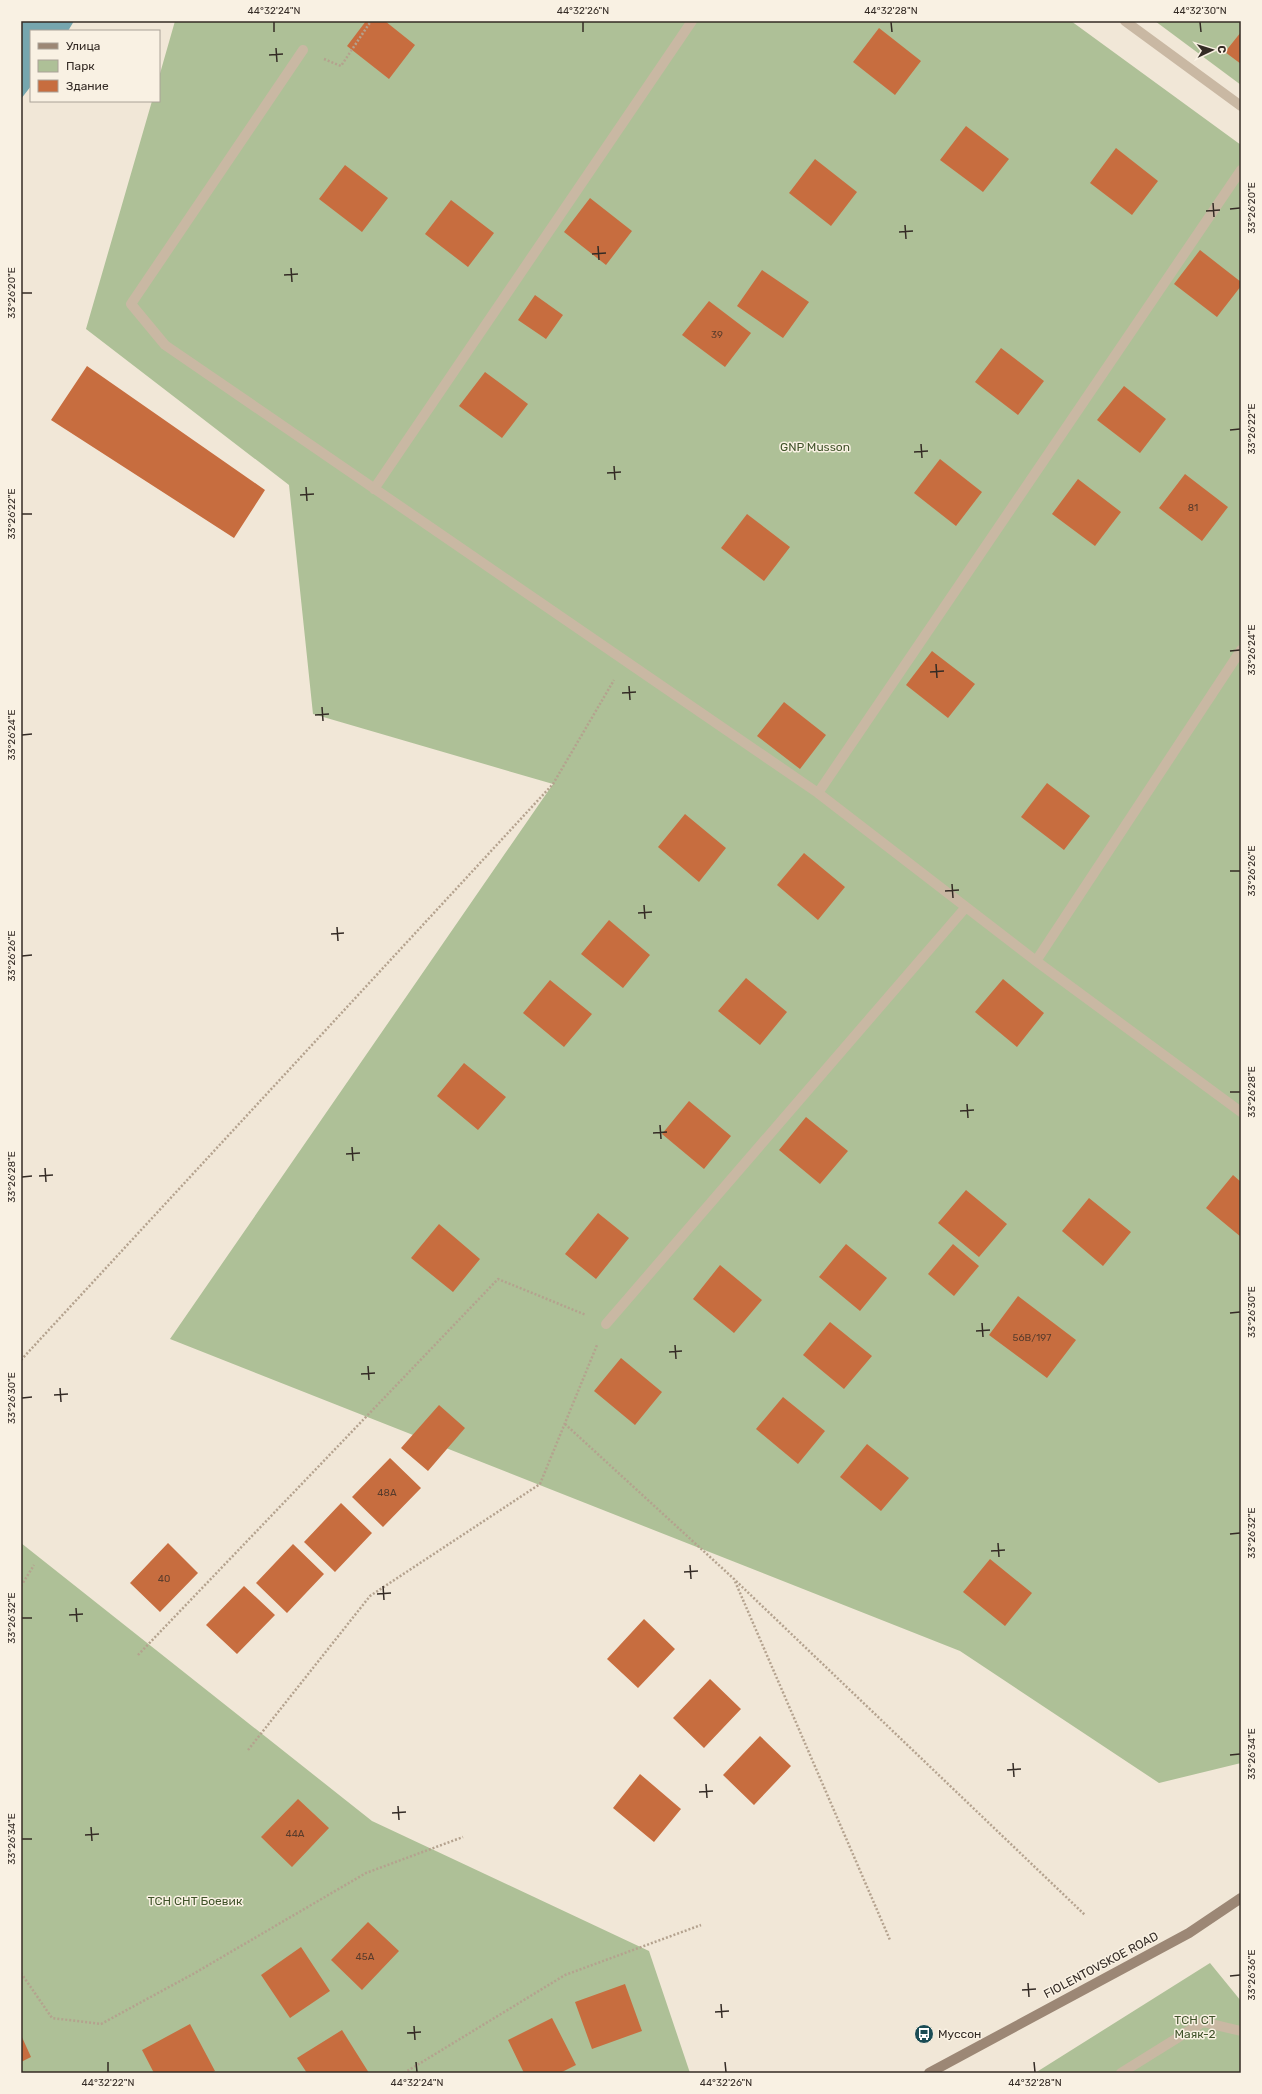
<svg xmlns="http://www.w3.org/2000/svg" width="1262" height="2094" font-family="Rubik,sans-serif">
  <style>
    .green { fill: #aec097 }
    .water { fill: #76a6ae }
    .building { fill: #c76d3f }
    .lines { fill: none; stroke-linecap: round; stroke-linejoin: round }
    .path { stroke: #b4a28e; stroke-width: 2.5; stroke-dasharray: 2 2; stroke-linecap: butt }
    .lane { stroke: #c9b8a3; stroke-width: 10 }
    .secondary { stroke: #9c8775; stroke-width: 10 }
    .ticks { fill: none; stroke: #342b25; stroke-width: 1.5 }
    .labels { text-anchor: middle; stroke-width: 3; stroke-linejoin: round; paint-order: stroke }
    .number-label { font-size: 10px; fill: #593c2c }
    .park-label { font-size: 12px; fill: #3f5229; stroke: #f9f1e3 }
    .street-label { font-size: 12px; fill: #342b25; stroke: #f9f1e3 }
    .poi-label { font-size: 12px; fill: #342b25; stroke: #f9f1e3; text-anchor: start }
    .neatline { fill: none; stroke: #342b25; stroke-width: 1.5 }
    .ticks-label { font-size: 10px; text-anchor: middle; fill: #342b25 }
  </style>
  <rect width="100%" height="100%" fill="#f1e7d7"/>
  <path class="green" d="M175 21H1071L1241 145V1763L1159 1783 960 1651 170 1339 553 784 313 714 289 485 86 329 152 101H159V77Z
    M1155 21H1241V85Z
    M21 1543 372 1821 649 1951 690 2073H21Z
    M1210 1963 1241 2001V2073H1035Z"/>
  <path class="water" d="M21 21H74L68 31H31V86L21 99Z"/>
  <path class="building" d="M366 21H385L415 45 389 79 347 46Z
    M879 28 921 61 895 95 853 62Z
    M1241 32V64L1225 52Z
    M966 126 1009 159 983 192 940 160Z
    M1116 148 1158 181 1132 215 1090 183Z
    M815 159 857 192 831 226 789 193Z
    M345 165 388 198 362 232 319 199Z
    M590 198 632 231 606 265 564 232Z
    M451 200 494 233 468 267 425 234Z
    M1200 250 1241 282V286L1217 317 1174 284Z
    M762 270 809 302 783 338 737 306Z
    M535 295 563 315 546 339 518 320Z
    M709 301 751 333 725 367 682 335Z
    M1001 348 1044 381 1018 415 975 382Z
    M87 366 265 490 234 538 51 420Z
    M485 372 528 404 502 438 459 406Z
    M1124 386 1166 419 1140 453 1097 420Z
    M940 459 982 492 956 526 914 493Z
    M1185 474 1228 507 1202 541 1159 508Z
    M1078 479 1121 512 1095 546 1052 514Z
    M747 514 790 547 764 581 721 548Z
    M932 651 975 684 948 718 906 685Z
    M784 702 826 735 800 769 757 736Z
    M1047 783 1090 816 1064 850 1021 817Z
    M685 814 726 848 699 882 658 847Z
    M804 853 845 887 818 920 777 885Z
    M609 920 650 955 623 988 581 954Z
    M746 978 787 1012 760 1045 718 1011Z
    M1003 979 1044 1013 1017 1047 975 1012Z
    M550 980 592 1014 564 1047 523 1013Z
    M464 1063 506 1097 478 1130 437 1096Z
    M689 1101 731 1136 704 1169 662 1134Z
    M806 1117 848 1151 820 1184 779 1150Z
    M1233 1175 1241 1182V1237L1206 1208Z
    M966 1190 1007 1224 979 1257 938 1223Z
    M1089 1198 1131 1232 1103 1266 1062 1231Z
    M598 1213 629 1238 596 1279 565 1254Z
    M439 1224 480 1259 453 1292 411 1258Z
    M846 1244 887 1278 860 1311 819 1277Z
    M953 1244 979 1266 954 1296 928 1274Z
    M720 1265 762 1300 734 1333 693 1299Z
    M1018 1296 1076 1340 1047 1378 989 1335Z
    M830 1322 872 1356 844 1389 803 1355Z
    M621 1358 662 1392 635 1425 594 1391Z
    M783 1397 825 1431 798 1464 756 1429Z
    M439 1405 465 1428 428 1471 401 1448Z
    M867 1444 909 1478 881 1511 840 1477Z
    M390 1458 421 1488 383 1527 352 1497Z
    M341 1503 372 1533 335 1572 304 1542Z
    M168 1543 198 1573 160 1612 130 1583Z
    M293 1544 324 1574 287 1613 256 1583Z
    M990 1559 1032 1593 1005 1626 963 1592Z
    M244 1586 275 1615 237 1654 206 1625Z
    M644 1619 675 1649 638 1688 607 1659Z
    M710 1679 741 1709 704 1748 673 1718Z
    M760 1736 791 1766 754 1805 723 1775Z
    M640 1774 681 1809 654 1842 613 1808Z
    M298 1799 329 1828 292 1867 261 1837Z
    M368 1922 399 1951 362 1990 331 1960Z
    M301 1947 330 1991 290 2018 261 1975Z
    M625 1984 642 2031 592 2049 575 2002Z
    M552 2018 576 2065 560 2073H524L508 2040Z
    M190 2024 215 2071 211 2073H154L142 2050Z
    M342 2030 369 2073H307L297 2058Z
    M21 2035 31 2057 21 2062Z"/>
  <g class="lines">
    <path class="path" d="M324 59 341 66 371 21
      M21 1360 553 784 614 680
      M565 1424 734 1579 890 1940
      M736 1581 1085 1915
      M21 1586 34 1565
      M138 1655 498 1279 586 1315
      M248 1750 370 1596 540 1484 597 1345
      M21 1973 52 2018 101 2024 193 1974 366 1873 463 1837
      M404 2073 565 1975 701 1925"/>
    <path class="lane" d="M1125 21 1241 106
      M303 50 131 304 165 345 818 793 1036 961 1241 1112
      M374 489 692 21
      M818 793 1241 170
      M1036 961 1241 650
      M606 1324 966 907
      M1121 2073 1203 2022 1241 2031"/>
    <path class="secondary" d="M929 2073 1189 1933 1241 1898"/>
  </g>
  <path class="ticks" d="M274 22V32M583 22V32M891 22 892 32M1200 22 1201 32M276 48 277 62M269 55 283 54M1213 203 1214 217M1230 209 1240 208M1206 211 1220 210M905 225 906 239M899 232 913 231M598 246 599 260M592 254 606 253M291 268 292 282M284 275 298 274M22 293H32M1230 430 1240 429M921 444 922 458M914 452 928 451M614 466 615 480M607 473 621 472M306 487 307 501M300 495 314 494M22 514H32M1230 651 1240 650M936 664 937 678M930 672 944 671M629 686 630 700M622 693 636 692M322 707 323 721M315 715 329 714M22 735 32 734M1230 871H1240M952 884 953 898M945 891 959 890M644 905 645 919M638 913 652 912M337 927 338 941M331 934 344 933M22 956 32 955M1230 1092H1240M967 1104 968 1118M960 1111 974 1110M660 1125 661 1139M653 1133 667 1132M352 1147 353 1161M346 1154 360 1153M45 1168 46 1182M39 1176 53 1175M22 1177 32 1176M1230 1313 1240 1312M982 1323 983 1337M976 1331 990 1330M675 1345 676 1359M669 1352 682 1351M368 1366 369 1380M361 1374 375 1373M60 1388 61 1402M54 1395 68 1394M22 1398 32 1397M1230 1534 1240 1533M998 1543 999 1557M991 1551 1005 1550M690 1565 691 1579M684 1572 698 1571M383 1586 384 1600M377 1594 391 1593M76 1608 77 1622M69 1615 83 1614M22 1618H32M1230 1755 1240 1754M1013 1763 1014 1777M1007 1770 1021 1769M706 1784 707 1798M699 1792 713 1791M398 1806 399 1820M392 1813 406 1812M91 1827 92 1841M85 1835 99 1834M22 1839H32M1230 1976 1240 1975M1028 1983 1029 1997M1022 1990 1036 1989M721 2004 722 2018M715 2012 729 2011M414 2026 415 2040M407 2033 421 2032M108 2062V2072M416 2062 417 2072M725 2062 726 2072M1034 2062 1035 2072"/>
  <defs>
    <g id="bus-disc" transform="scale(1)"><circle r="9.5" fill="#1b4c55" stroke="#f9f1e3"/><path d="M-5-6H5V4H4V6H2V4H-2V6H-4V4H-5ZM-3.5-4V0h7V-4ZM-3.5 1.2v1.5H-2V1.2ZM2 1.2v1.5H3.5V1.2Z" fill="#fff"/></g>
  </defs>
  <g fill-rule="evenodd">
    <use href="#bus-disc" x="924" y="2034"/>
  </g>
  <g class="labels">
    <g class="number-label">
      <text x="717" y="338">39</text>
      <text x="1193" y="511">81</text>
      <text x="1032" y="1341">56В/197</text>
      <text x="387" y="1496">48А</text>
      <text x="164" y="1582">40</text>
      <text x="295" y="1837">44А</text>
      <text x="365" y="1960">45А</text>
    </g>
    <g class="park-label">
      <text x="815" y="451">GNP Musson</text>
      <text x="195" y="1905">ТСН СНТ Боевик</text>
      <text x="1195" y="2024">ТСН СТ<tspan x="1195" dy="14">Маяк-2</tspan></text>
    </g>
    <g class="street-label">
      <text transform="translate(1101 1965) rotate(-28)" y="4">FIOLENTOVSKOE ROAD</text>
    </g>
    <g class="poi-label">
      <text x="938" y="2038">Муссон</text>
    </g>
  </g>
  <rect width="1262" height="2094" fill="none" stroke="#f9f1e3" stroke-width="44"/>
  <rect x="30" y="30" width="130" height="72" fill="#f9f1e3" stroke="#aaa297"/>
  <rect x="38" y="43" width="20" height="6" fill="#9c8775" stroke="#aaa297"/>
  <text x="66" y="50" font-size="12" fill="#342b25">Улица</text>
  <rect x="38" y="60" width="20" height="12" fill="#aec097" stroke="#aaa297"/>
  <text x="66" y="70" font-size="12" fill="#342b25">Парк</text>
  <rect x="38" y="80" width="20" height="12" fill="#c76d3f" stroke="#aaa297"/>
  <text x="66" y="90" font-size="12" fill="#342b25">Здание</text>
  <g transform="translate(1212 50) rotate(86)" stroke="#f9f1e3" stroke-width="3" paint-order="stroke">
  <path d="M0-3L7 15L0 10L-7 15Z" fill="#342b25"/>
  <text y="-6" font-size="11" font-weight="bold" text-anchor="middle" fill="#342b25">С</text>
  </g>
  <rect x="22" y="22" width="1218" height="2050" class="neatline"/>
  <g class="ticks-label">
    <text x="274" y="14">44°32'24"N</text>
    <text x="583" y="14">44°32'26"N</text>
    <text x="891" y="14">44°32'28"N</text>
    <text x="1200" y="14">44°32'30"N</text>
    <text transform="translate(1251 208) rotate(-90)" y="4">33°26'20"E</text>
    <text transform="translate(11 293) rotate(-90)" y="4">33°26'20"E</text>
    <text transform="translate(1251 429) rotate(-90)" y="4">33°26'22"E</text>
    <text transform="translate(11 514) rotate(-90)" y="4">33°26'22"E</text>
    <text transform="translate(1251 650) rotate(-90)" y="4">33°26'24"E</text>
    <text transform="translate(11 735) rotate(-90)" y="4">33°26'24"E</text>
    <text transform="translate(1251 871) rotate(-90)" y="4">33°26'26"E</text>
    <text transform="translate(11 956) rotate(-90)" y="4">33°26'26"E</text>
    <text transform="translate(1251 1092) rotate(-90)" y="4">33°26'28"E</text>
    <text transform="translate(11 1177) rotate(-90)" y="4">33°26'28"E</text>
    <text transform="translate(1251 1312) rotate(-90)" y="4">33°26'30"E</text>
    <text transform="translate(11 1398) rotate(-90)" y="4">33°26'30"E</text>
    <text transform="translate(1251 1533) rotate(-90)" y="4">33°26'32"E</text>
    <text transform="translate(11 1618) rotate(-90)" y="4">33°26'32"E</text>
    <text transform="translate(1251 1754) rotate(-90)" y="4">33°26'34"E</text>
    <text transform="translate(11 1839) rotate(-90)" y="4">33°26'34"E</text>
    <text transform="translate(1251 1975) rotate(-90)" y="4">33°26'36"E</text>
    <text x="108" y="2086">44°32'22"N</text>
    <text x="417" y="2086">44°32'24"N</text>
    <text x="726" y="2086">44°32'26"N</text>
    <text x="1035" y="2086">44°32'28"N</text>
  </g>
</svg>
